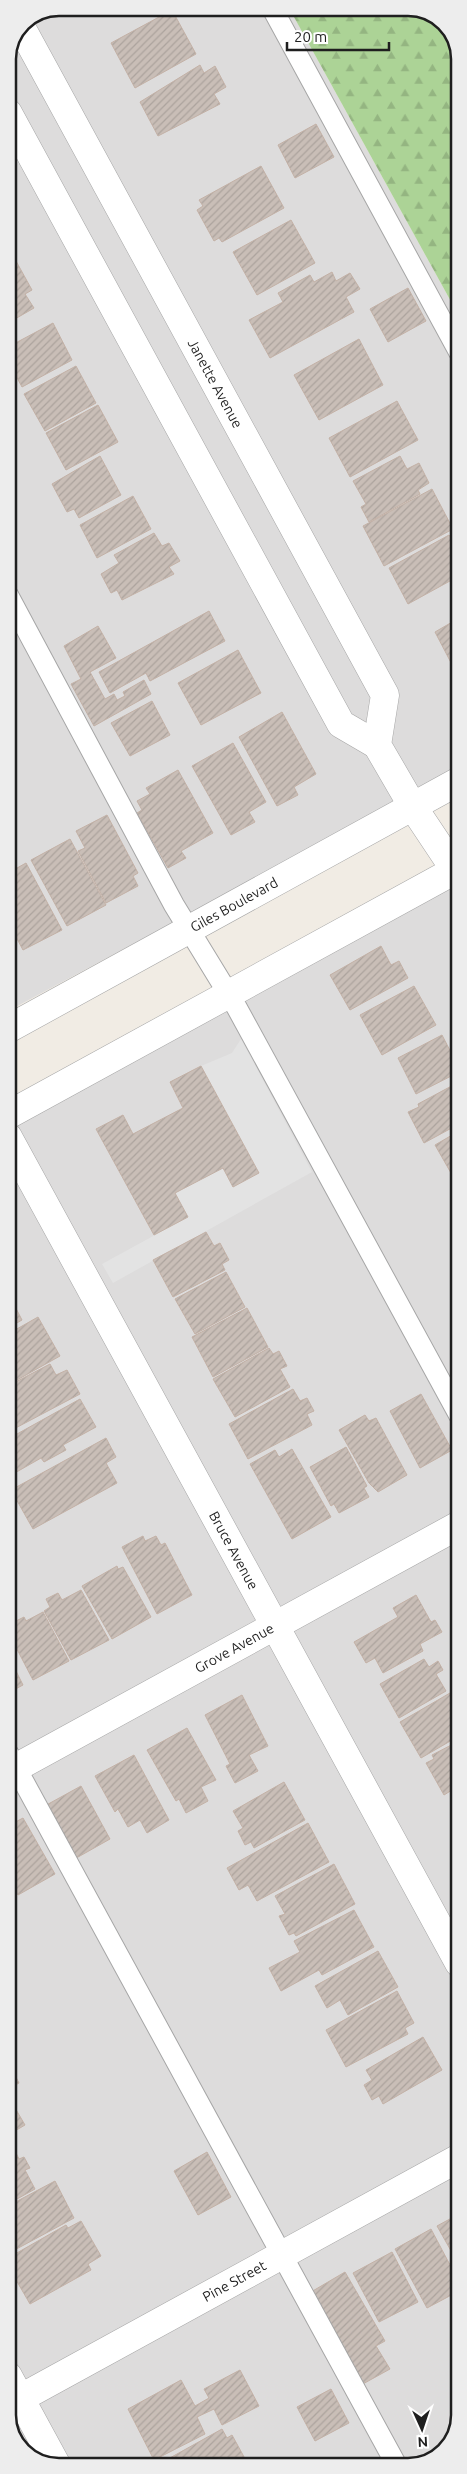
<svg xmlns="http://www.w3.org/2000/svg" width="467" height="2474" font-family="Ubuntu,sans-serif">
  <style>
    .residential { fill: #dddcdc }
    .forest { fill: url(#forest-firs) }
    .parking { fill: #e3e3e3 }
    .building { fill: url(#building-hatch); stroke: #c3b1a6 }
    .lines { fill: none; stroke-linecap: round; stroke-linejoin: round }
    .lane-casing { stroke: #a6a6a6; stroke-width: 22 }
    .street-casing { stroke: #a6a6a6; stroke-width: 29 }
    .lane { stroke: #fff; stroke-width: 20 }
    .street { stroke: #fff; stroke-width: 28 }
    .labels { text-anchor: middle; stroke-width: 4; stroke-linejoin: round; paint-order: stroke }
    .street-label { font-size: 14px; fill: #1f1f1f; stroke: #fff }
    .rim { fill: none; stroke: #1f1f1f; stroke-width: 2.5 }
  </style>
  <defs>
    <pattern id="forest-firs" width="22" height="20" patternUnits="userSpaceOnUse" patternTransform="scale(1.25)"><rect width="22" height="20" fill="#acd396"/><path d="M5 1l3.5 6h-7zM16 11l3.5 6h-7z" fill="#94b581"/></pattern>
    <pattern id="building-hatch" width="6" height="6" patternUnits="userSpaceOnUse" patternTransform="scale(1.25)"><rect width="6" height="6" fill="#c9beb7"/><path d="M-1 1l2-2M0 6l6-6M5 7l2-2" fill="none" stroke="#aca39d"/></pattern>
  </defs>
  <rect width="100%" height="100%" fill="#f1ece4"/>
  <path class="residential" d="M60 8H289L459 316V769L8 1011V59L23 23Z
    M459 870V2415L446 2449 414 2466H53L23 2451 8 2421V1122Z"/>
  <path class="forest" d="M289 8H414L444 23 459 53V316Z"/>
  <path class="parking" d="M241 1039 312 1172 113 1283 102 1264 188 1217 175 1193 223 1168 233 1187 259 1173 201 1066 232 1053Z"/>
  <path class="building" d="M172 10 196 54 135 88 111 43Z
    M200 65 204 73 215 66 226 87 214 94 220 104 158 136 140 102Z
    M316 124 334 157 295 178 278 145Z
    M261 166 284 208 222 242 219 238 214 241 197 210 203 206 199 200Z
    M291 220 315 263 257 295 233 252Z
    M16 261 32 290 25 294 34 308 8 323V266Z
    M332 272 336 281 350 273 360 289 346 297 354 312 270 358 249 320 283 302 278 293 310 275 314 282Z
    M408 288 426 321 388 342 370 309Z
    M53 323 72 360 22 387 8 361V347Z
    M359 339 383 385 319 420 294 375Z
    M76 366 96 403 45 431 24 394Z
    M397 401 418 440 350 477 329 438Z
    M98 405 118 442 66 470 46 433Z
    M100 456 121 495 79 518 74 509 67 512 52 484Z
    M400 456 407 469 419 463 429 483 418 490 420 494 369 522 361 507 366 504 353 481Z
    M432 489 453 529 384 566 363 526Z
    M133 496 151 529 97 558 80 525Z
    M154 533 162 546 169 543 180 561 169 567 174 574 122 600 117 590 111 593 101 574 119 563 114 555Z
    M449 535 454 542 459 540V576L408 604 389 568Z
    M209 611 225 641 150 681 146 673 110 693 99 672Z
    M459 618V678L435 632Z
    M98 626 116 658 90 672 105 699 114 694 117 700 125 696 123 692 144 680 151 694 94 726 71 684 81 679 64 646Z
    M238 650 261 693 201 725 178 683Z
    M152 701 170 735 130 756 111 723Z
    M282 712 316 774 294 787 298 795 277 806 239 737Z
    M233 743 266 802 249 812 255 822 231 835 192 766Z
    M178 770 213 833 181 851 186 858 168 868 137 813 142 810 137 801 150 794 146 788Z
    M107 815 138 873 133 876 138 886 106 903 78 851 85 848 76 831Z
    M70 839 106 905 67 926 31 860Z
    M26 863 62 930 23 950 8 922V873Z
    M381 946 391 965 399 961 408 978 350 1010 330 975Z
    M414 986 436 1025 382 1055 360 1015Z
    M442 1035 459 1068V1072L416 1094 398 1058Z
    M201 1066 259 1173 233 1187 223 1168 175 1193 188 1217 154 1235 96 1129 123 1115 133 1134 183 1108 170 1082Z
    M459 1082V1124L424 1143 408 1112 419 1107 418 1104Z
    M459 1131V1178L455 1180 435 1145Z
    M206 1232 214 1246 220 1243 229 1260 222 1264 225 1270 173 1297 153 1260Z
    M226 1272 245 1307 195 1334 175 1299Z
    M8 1293 22 1320 8 1328Z
    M247 1308 268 1347 213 1377 192 1337Z
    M38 1317 60 1356 8 1385V1334Z
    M269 1348 273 1354 279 1351 287 1366 280 1369 290 1387 235 1417 213 1379Z
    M50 1364 56 1375 67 1370 80 1394 8 1432V1386Z
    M459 1368V1384L453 1371Z
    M293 1389 300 1401 307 1398 314 1411 307 1414 312 1425 248 1459 229 1424Z
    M421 1394 452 1450 420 1468 390 1411Z
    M80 1399 96 1427 63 1445 66 1450 44 1462 41 1458 13 1474 8 1465V1439Z
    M365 1415 369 1421 376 1418 407 1475 378 1492 369 1483 339 1430Z
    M106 1438 116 1457 106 1463 117 1483 33 1529 11 1490Z
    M346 1447 367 1486 364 1488 369 1497 339 1513 334 1504 331 1506 310 1467Z
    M292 1449 331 1517 292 1539 250 1464 275 1450 279 1457Z
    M143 1536 145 1541 156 1536 161 1545 165 1543 192 1595 157 1614 122 1547Z
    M117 1566 118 1569 123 1567 151 1617 112 1639 82 1586Z
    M81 1590 109 1640 71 1660 44 1611 50 1607 46 1599 58 1593 62 1600Z
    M416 1595 431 1622 435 1620 442 1632 420 1644 423 1651 383 1673 375 1658 366 1663 354 1642 398 1617 393 1608Z
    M43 1612 69 1661 33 1680 8 1632 15 1629 12 1623 24 1617 26 1621Z
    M8 1655 23 1685 8 1693Z
    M424 1659 429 1667 438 1661 443 1670 436 1674 446 1691 399 1718 380 1684Z
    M450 1693 457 1705 459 1704V1736L421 1758 400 1722Z
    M242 1695 268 1746 249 1755 258 1771 235 1783 226 1766 230 1764 205 1715Z
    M187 1728 216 1780 201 1787 208 1801 186 1813 179 1799 176 1801 147 1750Z
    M459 1741V1790L453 1793 452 1790 444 1795 426 1763 434 1759 432 1755Z
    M134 1755 169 1820 147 1833 140 1820 128 1827 118 1809 115 1812 95 1776Z
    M284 1782 305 1820 254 1848 251 1842 245 1845 238 1831 243 1828 233 1811Z
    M81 1786 110 1839 71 1861 41 1808Z
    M23 1818 55 1874 18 1895 8 1876V1826Z
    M308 1823 329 1862 257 1901 248 1885 239 1890 227 1868Z
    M334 1864 355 1904 296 1936 294 1933 289 1935 279 1916 285 1914 275 1896Z
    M354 1910 374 1947 322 1975 319 1970 281 1991 269 1968 300 1952 294 1941Z
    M378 1951 398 1987 348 2015 340 2000 327 2008 315 1986Z
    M397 1991 414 2023 405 2028 408 2034 346 2067 326 2030Z
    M423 2037 442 2070 383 2104 379 2096 372 2100 364 2085 372 2080 366 2070Z
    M8 2062 19 2083 8 2089Z
    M11 2101 25 2125 8 2135V2103Z
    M207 2152 231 2197 198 2215 174 2171Z
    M16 2153 19 2159 24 2157 30 2168 25 2170 35 2189 8 2204V2158Z
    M55 2181 74 2218 9 2253 8 2206Z
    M459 2214V2265L437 2226Z
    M81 2221 101 2256 88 2264 91 2270 30 2304 8 2266V2258L66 2225 68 2228Z
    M431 2229 459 2282V2291L427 2308 395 2249Z
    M392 2252 418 2302 379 2322 353 2273Z
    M345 2272 385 2341 376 2346 390 2369 361 2385 311 2292Z
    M240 2370 259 2406 222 2425 214 2409 197 2417 205 2434 154 2460 128 2409 181 2380 195 2406 209 2398 204 2389Z
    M331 2389 349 2423 315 2441 297 2407Z
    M222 2429 227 2438 232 2435 249 2466H160L159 2464Z"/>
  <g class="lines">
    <g class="lane-casing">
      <path id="lane" d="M272 8 459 352
        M8 595 174 905 237 1008 459 1415
        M8 1753 397 2466"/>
    </g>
    <g class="street-casing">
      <g id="street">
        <path id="s1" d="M21 27 385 695 377 745 413 807 459 876"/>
        <path d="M8 113 341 724 377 745"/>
        <path id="s2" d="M8 1029 459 781"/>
        <path d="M8 1115 459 868"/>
        <path id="s3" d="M8 1137 459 1963"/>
        <path id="s4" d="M8 1772 459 1525"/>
        <path d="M8 2376 57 2466"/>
        <path id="s5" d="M8 2405 459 2158"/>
      </g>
    </g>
    <use href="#lane" class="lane"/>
    <use href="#street" class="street"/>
  </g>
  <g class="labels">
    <g class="street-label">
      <text dy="5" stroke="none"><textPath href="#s1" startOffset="406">Janette Avenue</textPath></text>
      <text dy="5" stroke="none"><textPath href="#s2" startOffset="258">Giles Boulevard</textPath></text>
      <text dy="5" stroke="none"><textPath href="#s3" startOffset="471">Bruce Avenue</textPath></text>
      <text dy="5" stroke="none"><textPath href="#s4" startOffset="258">Grove Avenue</textPath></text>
      <text dy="5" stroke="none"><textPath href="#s5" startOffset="258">Pine Street</textPath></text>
    </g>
  </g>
  <path d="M0 0H467V2474H0ZM59 16H408A43 43 0 0 1 451 59V2415A43 43 0 0 1 408 2458H59A43 43 0 0 1 16 2415V59A43 43 0 0 1 59 16Z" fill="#ededed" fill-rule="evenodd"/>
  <path class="rim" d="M59 16H408A43 43 0 0 1 451 59V2415A43 43 0 0 1 408 2458H59A43 43 0 0 1 16 2415V59A43 43 0 0 1 59 16Z"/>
  <g transform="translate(422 2429) rotate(177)" stroke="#ffffff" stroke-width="4" paint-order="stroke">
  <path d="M0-4L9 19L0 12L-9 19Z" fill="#1f1f1f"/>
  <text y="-8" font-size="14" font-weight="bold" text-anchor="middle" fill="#1f1f1f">N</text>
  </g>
  <path d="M287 42v8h102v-8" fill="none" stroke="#1f1f1f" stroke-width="2.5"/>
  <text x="294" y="42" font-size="15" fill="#1f1f1f" stroke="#ffffff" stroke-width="4" paint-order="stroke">20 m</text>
</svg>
